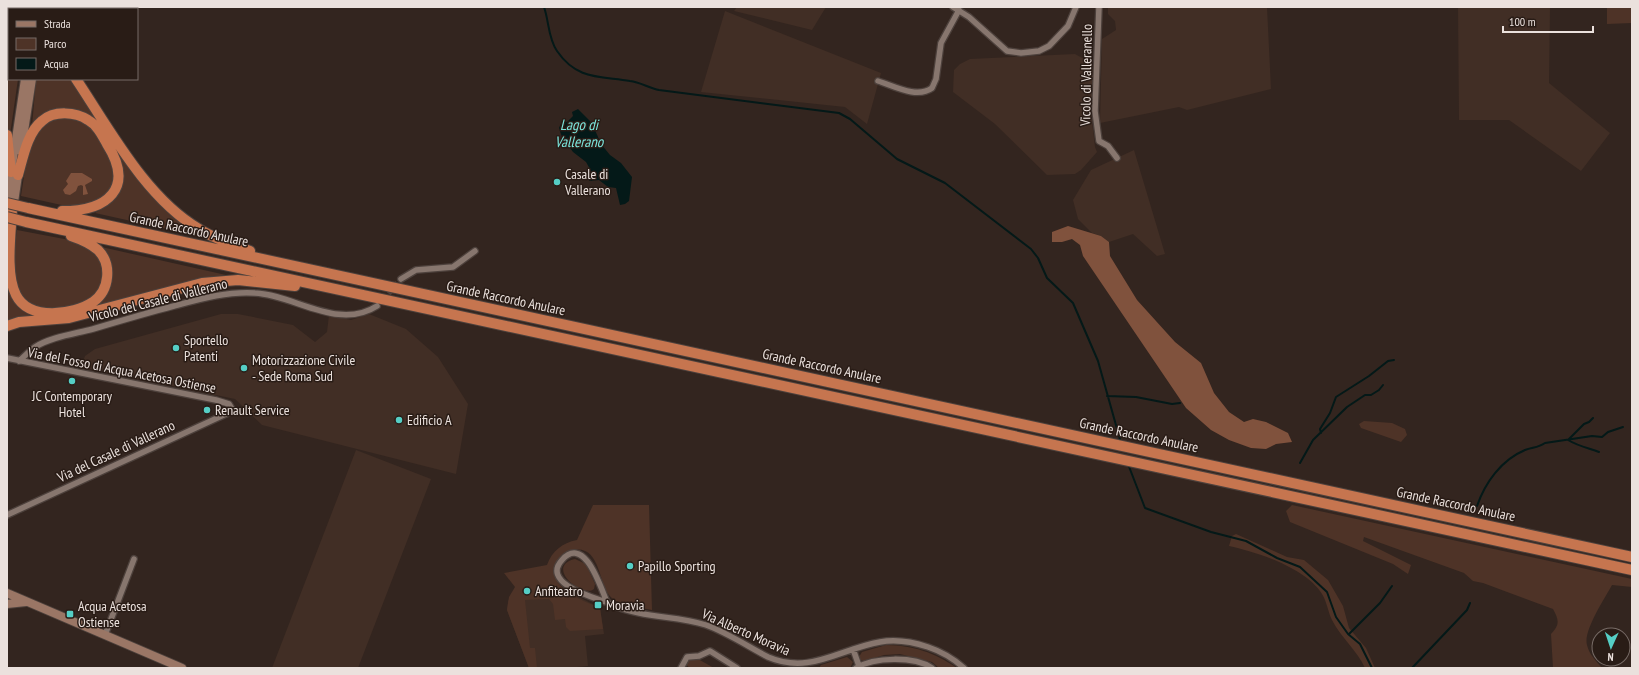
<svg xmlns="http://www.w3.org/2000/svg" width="1639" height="675" font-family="'PT Sans Narrow',sans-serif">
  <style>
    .built { fill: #412e25 }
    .green { fill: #4e3327 }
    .forest { fill: #80523d }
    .water { fill: #041918 }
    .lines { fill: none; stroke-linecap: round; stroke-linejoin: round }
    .stream { stroke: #041918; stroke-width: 2 }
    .street-tunnel { stroke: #4f413c; stroke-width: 5.5; stroke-dasharray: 5.5 3; stroke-linecap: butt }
    .street-casing { stroke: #4d413c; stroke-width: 8 }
    .secondary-casing { stroke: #4d413c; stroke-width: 10 }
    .highway-casing { stroke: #4d413c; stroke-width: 12 }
    .street { stroke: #87766e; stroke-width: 5.5 }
    .secondary { stroke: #9a7665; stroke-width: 8 }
    .highway { stroke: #c6754f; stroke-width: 10 }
    .highway-bridge-casing { stroke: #4d413c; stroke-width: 12; stroke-linecap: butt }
    .highway-bridge { stroke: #c6754f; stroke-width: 10 }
    .poi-dot { fill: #55cec5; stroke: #291c16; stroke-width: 1.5 }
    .labels { text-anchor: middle; stroke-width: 3; stroke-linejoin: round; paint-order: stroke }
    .street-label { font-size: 14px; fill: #ebe1dd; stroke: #291c16 }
    .poi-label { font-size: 14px; fill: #ebe1dd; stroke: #291c16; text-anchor: start }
    .water-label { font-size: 15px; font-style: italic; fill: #7ce7de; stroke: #291c16 }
  </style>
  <rect width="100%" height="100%" fill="#33251f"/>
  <path class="built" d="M737 7H826L812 30 734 11Z
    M1108 7H1267L1271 89 1187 110 1179 107 1100 123 1102 39 1116 30 1115 21 1108 14Z
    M1458 7H1550L1549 83 1610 133 1581 171 1509 120H1459Z
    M725 11 881 73 867 124 845 107 701 92Z
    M1075 54 1084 59 1094 71 1091 113 1095 147 1097 152 1081 170 1075 174 1047 175 995 124 953 92 954 70 960 64 970 59Z
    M1134 150 1165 254 1157 256 1133 234 1109 242 1101 236 1092 233 1078 219 1073 200 1091 170Z
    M221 314H238L293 325 315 342 327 332 329 315 351 320 369 314 406 329 438 357 468 404 456 474 262 425 235 399 81 367 85 356 95 349Z
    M356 450 431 479 358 668H272Z
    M545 579 600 608 604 634 585 636 588 666 567 668H529L507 610 508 601 516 586Z"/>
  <path class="green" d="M1607 7H1632V23L1607 24Z
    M9 62V79H18L10 135 7 128V66Z
    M36 79H72L144 185 208 238 95 213 107 205 119 159 76 111 32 127Z
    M59 116 89 123 116 164 114 187 95 205 66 206 21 196 28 150 36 130Z
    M17 230 80 242 100 256 105 280 89 302 44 312 19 295 13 260Z
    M97 246 226 275 200 279 78 314 7 323 8 281 15 298 61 316 107 289Z
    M1364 421 1392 423 1405 429 1407 435 1401 442 1361 428 1359 424Z
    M593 505H649L652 610C639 607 618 607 609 595 598 581 600 545 573 550 566 551 560 556 557 563 548 590 581 599 600 608L603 629 570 631 566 627 565 619 555 620 553 604 549 599 525 600 530 648H535L537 668H529L507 610 509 597 515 587 504 573 547 565C552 551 562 543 577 540Z
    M1292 505 1632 579V587L1612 585C1605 598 1583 631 1587 645 1589 654 1596 661 1602 668H1553L1551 634C1560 625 1559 620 1553 609L1483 583 1473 581 1464 573 1364 537 1363 541 1411 565 1408 574 1393 564 1290 522 1286 511Z
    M1236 534 1287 557 1304 560 1328 580 1343 606 1349 628 1366 648 1375 668H1365C1357 650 1341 638 1332 620 1328 612 1327 602 1322 594 1306 568 1257 552 1229 546L1232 536Z
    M575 559 586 564 595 584 594 589C582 599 544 566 575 559Z
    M886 645C915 646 933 652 957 668H939L932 662 900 654 884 655 865 661 861 660 859 657 862 652Z
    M847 657 853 662 850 668H819L821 665Z
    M689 659H698L714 668H690L686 665Z"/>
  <path class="forest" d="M71 173H82L92 179V181L85 185 88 194 83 195V186L81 185 78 186 76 191 70 195 65 194 63 190 68 184 66 181Z
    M1068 226 1101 236 1109 242 1110 256 1137 300 1175 342 1201 363 1214 393 1229 412 1244 422 1253 419 1266 422 1288 433 1292 442 1276 444 1266 449 1251 448 1229 440 1211 430 1186 408 1083 256 1080 245 1072 239 1062 242H1052V232Z"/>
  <path class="water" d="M578 109 592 123 601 144 610 155 621 163 632 177 629 201 625 204 620 205 616 188 608 187 599 180 589 181 591 171 586 162 573 152 562 137 559 128 562 121 567 122 573 116 572 112Z"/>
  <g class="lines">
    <path class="stream" d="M544 7C549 21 548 38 557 51 577 80 599 76 630 81 640 82 649 88 659 90L839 113 850 119 897 159 945 183 1031 249 1038 258 1047 278 1073 303 1098 361 1121 443
      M1107 396 1136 397 1172 404 1180 403
      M1593 418 1589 422 1584 424 1568 440C1578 446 1588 448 1599 452
      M1321 433 1320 429 1330 413 1336 397 1369 376 1388 361 1394 360
      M1300 463 1313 440 1347 407 1365 395H1371L1379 390 1383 385
      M1128 464 1145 508 1211 532 1246 541 1277 558 1300 567 1327 592 1336 617 1348 634 1360 644 1372 668
      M1477 506C1485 483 1501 460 1525 450 1532 447 1538 448 1545 443L1592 436 1602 437 1608 432 1623 427
      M1349 634 1380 603 1392 586
      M1412 668 1467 610 1470 603"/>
    <path class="street-tunnel" d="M383 300 401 279"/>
    <g class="street-casing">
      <path id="street" d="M953 7 969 17 1007 51 1021 53 1039 51 1049 46 1068 26 1076 7
        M1099 7 1095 111 1099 141 1108 146 1117 158
        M878 81C894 86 917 99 932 88L936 79 941 43 959 10
        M401 279 416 270 453 267 475 251
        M7 358 216 400 229 404 232 409 228 413 7 515
        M19 361C24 357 29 351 35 347 51 337 74 334 93 329 120 321 147 313 174 306 200 299 228 291 255 293 295 295 338 331 377 306
        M607 602C601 589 585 534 562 560 541 583 592 597 606 602 611 604 615 607 620 608 647 618 678 616 706 625 728 633 747 646 768 657 810 675 839 649 880 642 896 639 913 642 928 647 940 651 954 659 964 668
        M105 635 134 559
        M853 649 859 666
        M681 668 687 657 699 656 710 651 737 668
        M856 668C874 657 914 656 932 668"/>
    </g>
    <g class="secondary-casing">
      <path id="secondary" d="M26 7V9
        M34 7V9
        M21 151 32 79
        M7 198 25 79
        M13 209 19 169
        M7 593 182 668
        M7 604 26 602"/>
    </g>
    <g class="highway-casing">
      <path id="highway" d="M42 7 43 9
        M17 9V7
        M7 57 9 52
        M76 79C110 130 146 198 199 229 215 239 233 245 250 251
        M7 135 11 172
        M18 175C23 158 27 133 42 121 54 110 76 112 88 120 97 125 102 135 107 144 135 188 108 211 62 211
        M28 208 1632 557
        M12 210C11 233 5 274 16 295 29 321 73 315 93 302 110 290 112 264 98 250 90 243 80 239 71 236
        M26 222 1632 570
        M7 326 19 322 69 318 202 283 238 280 295 286"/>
    </g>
    <use href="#street" class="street"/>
    <use href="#secondary" class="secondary"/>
    <use href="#highway" class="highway"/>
    <g class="highway-bridge-casing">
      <path id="highway-bridge" d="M7 203 28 208
        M7 217 26 222"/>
    </g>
    <use href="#highway-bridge" class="highway-bridge"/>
  </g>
  <g class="poi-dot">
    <circle cx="557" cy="182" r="4"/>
    <circle cx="176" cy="348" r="4"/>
    <circle cx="244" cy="368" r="4"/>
    <circle cx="72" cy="381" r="4"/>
    <circle cx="207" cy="410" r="4"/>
    <circle cx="399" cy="420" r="4"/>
    <circle cx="630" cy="566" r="4"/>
    <circle cx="527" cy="591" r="4"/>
    <rect x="594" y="601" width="8" height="8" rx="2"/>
    <rect x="66" y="610" width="8" height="8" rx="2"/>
  </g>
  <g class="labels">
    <g class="street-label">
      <text transform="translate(1086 75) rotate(-89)" y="5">Vicolo di Valleranello</text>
      <text transform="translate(189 229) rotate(12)" y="5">Grande Raccordo Anulare</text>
      <text transform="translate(506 298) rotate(12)" y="5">Grande Raccordo Anulare</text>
      <text transform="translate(158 300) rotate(-14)" y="5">Vicolo del Casale di Vallerano</text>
      <text transform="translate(822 366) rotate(12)" y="5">Grande Raccordo Anulare</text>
      <text transform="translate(122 370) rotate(11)" y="5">Via del Fosso di Acqua Acetosa Ostiense</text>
      <text transform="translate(1139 435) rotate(12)" y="5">Grande Raccordo Anulare</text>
      <text transform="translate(116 451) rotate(-25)" y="5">Via del Casale di Vallerano</text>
      <text transform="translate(1456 504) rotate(12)" y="5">Grande Raccordo Anulare</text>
      <text transform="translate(746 632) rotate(24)" y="5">Via Alberto Moravia</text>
    </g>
    <g class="poi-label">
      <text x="565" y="179">Casale di<tspan x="565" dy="16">Vallerano</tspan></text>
      <text x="184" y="345">Sportello<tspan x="184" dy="16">Patenti</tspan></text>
      <text x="252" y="365">Motorizzazione Civile<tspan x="252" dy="16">- Sede Roma Sud</tspan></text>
      <text x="72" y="401" text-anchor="middle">JC Contemporary<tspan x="72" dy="16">Hotel</tspan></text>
      <text x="215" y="415">Renault Service</text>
      <text x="407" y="425">Edificio A</text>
      <text x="638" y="571">Papillo Sporting</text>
      <text x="535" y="596">Anfiteatro</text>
      <text x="606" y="610">Moravia</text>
      <text x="78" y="611">Acqua Acetosa<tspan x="78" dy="16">Ostiense</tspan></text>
    </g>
    <g class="water-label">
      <text x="579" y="130">Lago di<tspan x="579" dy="17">Vallerano</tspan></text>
    </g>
  </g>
  <rect width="1639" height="675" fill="none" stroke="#ebe1dd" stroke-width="16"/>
  <rect x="8" y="8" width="130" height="72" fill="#291c16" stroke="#776b66"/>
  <rect x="16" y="21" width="20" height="6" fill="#9a7665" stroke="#776b66"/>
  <text x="44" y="28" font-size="12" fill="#ebe1dd">Strada</text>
  <rect x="16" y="38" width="20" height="12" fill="#4e3327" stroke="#776b66"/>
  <text x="44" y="48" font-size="12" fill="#ebe1dd">Parco</text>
  <rect x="16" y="58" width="20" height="12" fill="#041918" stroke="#776b66"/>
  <text x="44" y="68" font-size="12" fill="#ebe1dd">Acqua</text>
  <g transform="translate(1611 647) rotate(183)"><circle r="19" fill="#291c16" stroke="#776b66"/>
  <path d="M0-3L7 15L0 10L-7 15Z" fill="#55cec5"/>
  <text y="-6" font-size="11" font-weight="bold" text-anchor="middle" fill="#ebe1dd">N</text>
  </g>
  <path d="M1503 26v6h90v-6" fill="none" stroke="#ebe1dd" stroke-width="2"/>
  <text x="1509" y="26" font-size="12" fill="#ebe1dd" stroke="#291c16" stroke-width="3" paint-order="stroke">100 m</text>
</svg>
